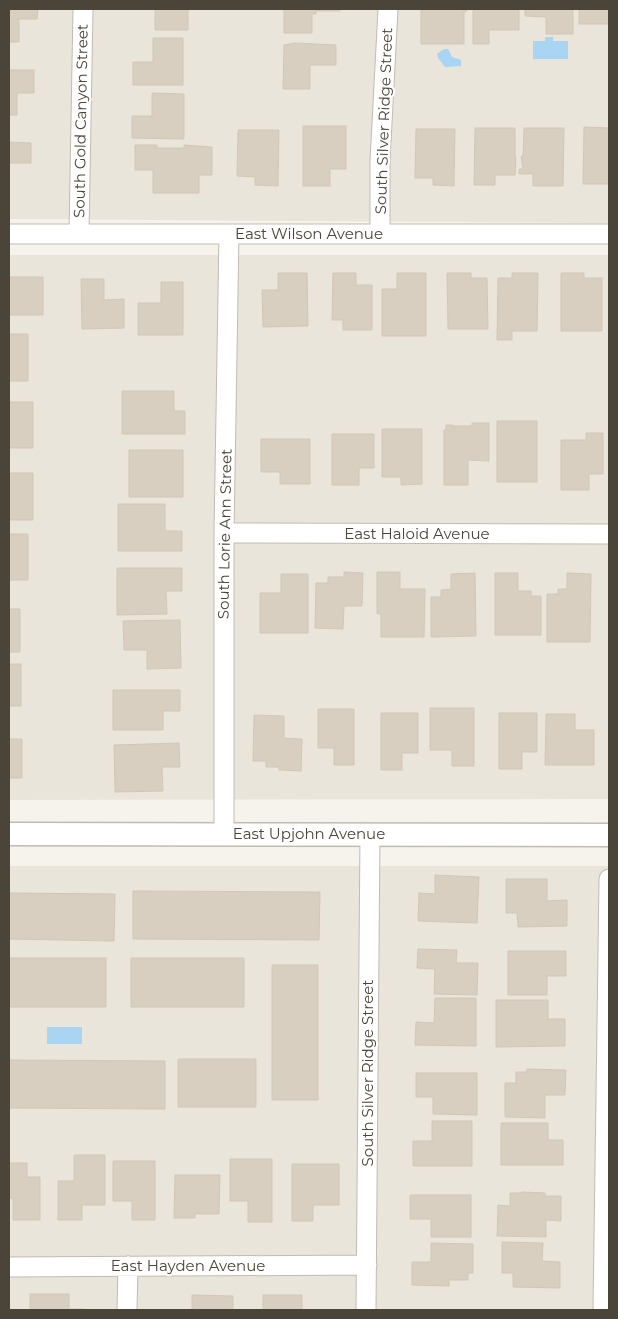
<svg xmlns="http://www.w3.org/2000/svg" width="618" height="1319" font-family="Montserrat,sans-serif">
  <style>
    .residential { fill: #eae5da }
    .water { fill: #a9d4f2 }
    .building { fill: #d8cfc1; stroke: #d3c7b4 }
    .lines { fill: none; stroke-linecap: round; stroke-linejoin: round }
    .minor-casing { stroke: #c2bbae; stroke-width: 21 }
    .tertiary-casing { stroke: #c2bbae; stroke-width: 25 }
    .minor { stroke: #fff; stroke-width: 19 }
    .tertiary { stroke: #fff; stroke-width: 22 }
    .labels { text-anchor: middle; stroke-width: 4.5; stroke-linejoin: round; paint-order: stroke }
    .street-label { font-size: 15px; fill: #4b4439; stroke: #fff }
  </style>
  <rect width="100%" height="100%" fill="#f6f3ec"/>
  <path class="residential" d="M9 9H609V223L9 219Z
    M9 255H609V799L9 800Z
    M9 866H609V1310H9Z"/>
  <path class="water" d="M545 37H553V41H568V59H533V41H545Z
    M444 49H448L452 57 461 60V66L445 67 438 58 437 54Z
    M47 1027H82V1044H47Z"/>
  <path class="building" d="M9 9H38L37 19H19V42H9Z
    M155 9H188V30H155Z
    M284 9H340V11H316V14H312V33H284Z
    M421 9H467V11H464V44H421Z
    M473 9H519V30H489V44H473Z
    M525 9H573V34H546V17L525 16Z
    M579 9H609V24H579Z
    M153 38H183V85H133V62H153Z
    M295 43 336 45V65H310V89H283L284 45Z
    M9 70H34V93H17V115H9Z
    M152 93 184 94V139L132 138V116H152Z
    M303 126H346V169H330V186H303Z
    M584 127 609 128V184H583Z
    M475 128H515V157H516L515 175H495V185H474Z
    M524 128H564L563 186H533V174H519V169H523L521 156H523Z
    M416 129H455L454 186 433 185V178H415Z
    M238 130H279L278 186 255 185V177L237 176Z
    M9 142 31 143V163H9Z
    M135 145H157V148H184V145L212 147V175H199V193H153V170H135Z
    M278 273H307L308 326 263 327 262 290H278Z
    M333 273H356V285H372V330H343V320H332Z
    M397 273H426V336H382V289H397Z
    M447 273H471V278H487L488 329H448Z
    M512 273H538L537 331H512V340H497L498 278H512Z
    M561 273H584V278H602V331H561Z
    M9 277H43V315H9Z
    M81 279H104V300L124 299V328L82 329Z
    M161 282H183V335H138V303H161Z
    M9 334H28V381H9Z
    M122 391H174V411H185V434H122Z
    M9 402H33V448H9Z
    M497 421H537V482H497Z
    M472 423H489V461L468 460V485H444V430H446V425H453V429H454V426H472Z
    M382 429H422V484L401 485V477H382Z
    M586 433H603V474H589V490H561V440H586Z
    M332 434H374V468H359V485H332Z
    M261 439H310V484H280V472H261Z
    M129 450H183V497H129Z
    M9 473H33V520H9Z
    M118 504H165V531H182V551H118Z
    M9 534H28V580H9Z
    M117 568H182V591H166L167 614 117 615Z
    M344 572 363 573 362 606H344L343 629 315 628 316 583H328V577H344Z
    M377 572H400V589H425L424 637H381V614H377Z
    M475 573 476 636 431 637V597H441V590L451 589V574Z
    M495 573H518V591H531V596H541V635H495Z
    M567 573 591 574 590 642H547V594H558V589H567Z
    M281 574H308V633H260V593H281Z
    M9 609H20V652H9Z
    M180 620 181 668 147 669V650H124L123 621Z
    M9 664H21V706H9Z
    M113 690H180V711H163V730H113Z
    M430 708H474V766H452V750H430Z
    M318 709H354V765H334V748H318Z
    M381 713H418V753H402V770H381Z
    M499 713H537V752H522V769H499Z
    M546 714H575V730H594V765H545Z
    M254 715 284 716V738L302 739 301 771 279 770V767H266V761H253Z
    M9 739H22V778H9Z
    M179 743 180 767H162L163 791 115 792 114 745Z
    M435 875 479 877 477 923 418 921 419 893 435 894Z
    M506 879H547V901L567 900V926L518 927 517 913H506Z
    M133 891 320 892 319 940 133 939Z
    M9 893 115 894 114 941 9 939Z
    M418 949 457 950 456 963H478L477 995 434 994 435 969 417 968Z
    M508 951H566V976H547V995H508Z
    M9 958H106V1007H9Z
    M131 958H244V1007H131Z
    M272 965H318V1100H272Z
    M435 998H476V1046L415 1045 416 1022 434 1023Z
    M496 1000H548V1019H565V1046L496 1047Z
    M178 1059H256V1107H178Z
    M9 1060 165 1061V1109L9 1108Z
    M527 1069 566 1070 565 1095H545V1118L505 1117V1083H516V1072H527Z
    M416 1073H477V1115L433 1114V1097H416Z
    M432 1121H472V1166H413V1141H432Z
    M501 1123H548V1140H563V1165H501Z
    M74 1155H105V1205H82V1220H58V1181H74Z
    M230 1159H272V1222H248V1201H230Z
    M113 1161H155V1220H132V1201H113Z
    M9 1163H27V1177H40V1220H13V1198H9Z
    M292 1164H339V1205H313V1221H292Z
    M175 1175H220L219 1214H195V1218H174Z
    M522 1192 545 1193V1196H561V1221L546 1220V1237L497 1236 498 1205 510 1206V1193H522Z
    M410 1195H471V1237H431V1219H410Z
    M502 1242 543 1243 542 1261 560 1262V1288L513 1287V1273H502Z
    M431 1243 473 1244V1273H468V1280H449V1286L412 1285V1262H431Z
    M30 1294H69V1309H85V1310H30Z
    M192 1295 233 1296V1310H192Z
    M263 1295H302V1310H263Z"/>
  <g class="lines">
    <g class="minor-casing">
      <path id="minor" d="M79 233 83 9
        M9 234H609
        M380 234V161L388 9
        M224 533 609 534
        M224 834V533L229 234
        M9 1267 367 1265
        M127 1310 128 1266
        M366 1310 370 835
        M603 1310 609 879"/>
    </g>
    <g class="tertiary-casing">
      <path id="tertiary" d="M9 834 609 835"/>
    </g>
    <use href="#minor" class="minor"/>
    <use href="#tertiary" class="tertiary"/>
  </g>
  <g class="labels">
    <g class="street-label">
      <text transform="translate(81 121) rotate(-89)" y="5">South Gold Canyon Street</text>
      <text transform="translate(384 121) rotate(-88)" y="5">South Silver Ridge Street</text>
      <text x="309" y="239">East Wilson Avenue</text>
      <text transform="translate(225 534) rotate(-89)" y="5">South Lorie Ann Street</text>
      <text x="417" y="539">East Haloid Avenue</text>
      <text x="309" y="839">East Upjohn Avenue</text>
      <text transform="translate(368 1073) rotate(-90)" y="5">South Silver Ridge Street</text>
      <text x="188" y="1271">East Hayden Avenue</text>
    </g>
  </g>
  <rect width="618" height="1319" fill="none" stroke="#4b4439" stroke-width="20"/>
</svg>
